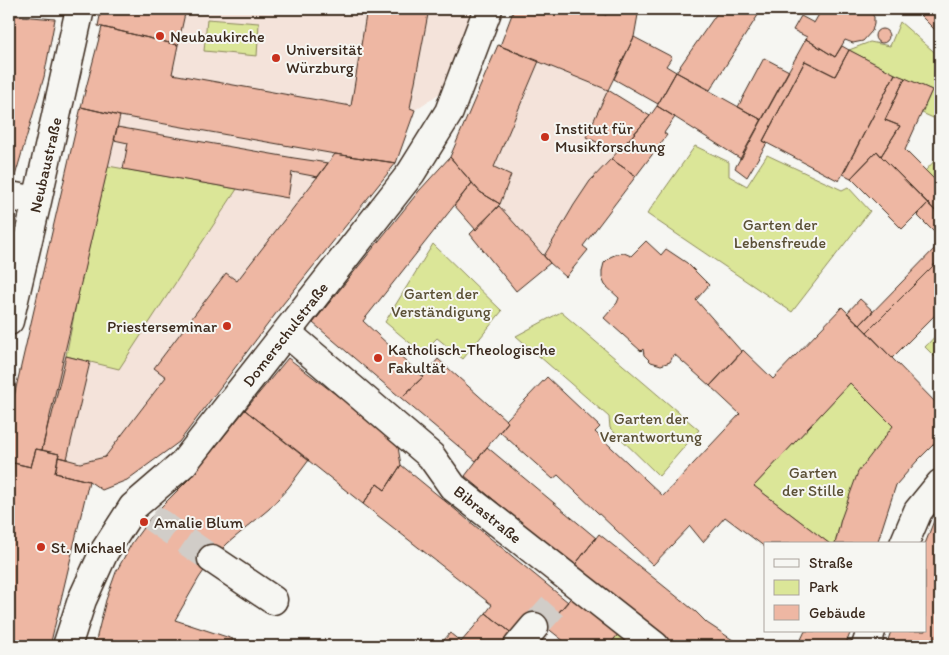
<svg xmlns="http://www.w3.org/2000/svg" width="949" height="655" font-family="Itim,sans-serif">
  <style>
    .built { fill: #f4e3da }
    .green { fill: #dbe698; stroke: #8b885b }
    .building { fill: #eeb7a3; stroke: #3b2a1e }
    .lines { fill: none; stroke-linecap: round; stroke-linejoin: round }
    .minor-tunnel { stroke: #d1cdc8; stroke-width: 28; stroke-dasharray: 28 14; stroke-linecap: butt }
    .minor-casing { stroke: #3b2a1e; stroke-width: 31 }
    .minor { stroke: #f6f6f2; stroke-width: 28 }
    .poi-dot { fill: #c8321e; stroke: #f6f6f2; stroke-width: 2 }
    .labels { text-anchor: middle; stroke-width: 4; stroke-linejoin: round; paint-order: stroke }
    .poi-label { font-size: 16px; fill: #3b2a1e; stroke: #f6f6f2; text-anchor: start }
    .street-label { font-size: 16px; fill: #3b2a1e; stroke: #f6f6f2 }
    .park-label { font-size: 16px; fill: #5b5036; stroke: #f6f6f2 }
  </style>
  <rect width="100%" height="100%" fill="#f6f6f2"/>
  <filter id="ink" filterUnits="userSpaceOnUse"><feTurbulence type="fractalNoise" baseFrequency=".02" numOctaves="2"/><feDisplacementMap in="SourceGraphic" scale="10" xChannelSelector="R" yChannelSelector="G"/><feConvolveMatrix kernelMatrix="1 2 1 2 8 2 1 2 1" color-interpolation-filters="sRGB"/></filter>
  <g filter="url(#ink)">
    <path class="built" d="M100 9H477L446 89 415 110 396 163 283 304 179 442 127 480 102 490 89 481 50 646H9V418L81 107 102 27 98 26 100 17 98 16Z
      M498 45 608 90 650 116 618 152 590 181 574 205 544 256 499 206 500 204 480 192 450 157Z"/>
    <path class="green" d="M207 19 259 23 257 56 204 51Z
      M900 22 940 57V121L922 113 932 90 895 74 849 50 870 42 890 46Z
      M695 146 729 162V176L747 186 767 155 842 190 848 187 870 211 792 312 647 214Z
      M940 155V185L925 171Z
      M108 166 237 189 119 369 66 356 79 290Z
      M433 244 502 311 463 359 437 338 422 353 385 322Z
      M561 312 699 430 659 476 610 428 609 417 516 336Z
      M940 331V362L925 347Z
      M850 383 893 426 841 519 835 544H830L754 486Z
      M621 631 640 646H609Z"/>
    <path class="building" d="M100 9H186L178 45 98 26 100 16H98Z
      M367 9H429L410 108 415 110 396 163 335 154 120 116 81 107 102 27 178 45 172 74 351 106Z
      M514 9H586L606 15 607 9H639L634 37 608 90 500 46Z
      M586 9H607L606 15Z
      M720 9H762L710 90 676 72Z
      M822 9H869L874 17V24L872 31 863 41 853 43 845 40 835 57 806 39 807 37 793 30 801 16 814 23Z
      M909 9H940V35L920 15Z
      M9 15 55 19 44 77 13 183 9 182V66L12 52 9 51Z
      M875 36a7 7 0 1 1 14 0a7 7 0 1 1-14 0Z
      M634 37 672 57 666 66 676 72 658 104 614 79Z
      M806 39 835 57 842 46 849 50 835 76 805 61 763 141 767 143 747 177 735 168Z
      M498 45 539 61 494 167 511 175 500 204 480 192 450 157Z
      M849 50 895 74 839 181 763 141 805 61 835 76Z
      M764 58 789 71 762 120 738 107Z
      M676 72 762 120 741 159 657 106Z
      M895 74 905 78 885 120 900 126 881 156 877 151 851 178 843 174Z
      M905 78 932 90 905 150 940 185V216L881 156 900 126 885 120Z
      M608 90 650 116 618 152 586 137Z
      M657 106 675 117 664 133 667 135 636 176 611 159 650 116Z
      M81 107 120 116 42 450 36 449 31 467 9 462V418Z
      M117 127 294 158 328 163 318 177 292 172 288 198 123 169 128 143 114 140Z
      M877 151 881 156 928 203 902 229 851 178Z
      M335 154 396 163 283 304 179 442 127 480 102 490 89 481 55 473 58 457 80 463 105 457 166 377 154 368 226 273 237 281Z
      M450 157 472 183 363 321 423 377 401 398 313 323 419 191Z
      M611 159 636 176 583 246 588 250 566 277 550 263 544 256 574 205 590 181Z
      M472 183 480 192 500 204 476 230 454 205Z
      M928 203 940 216V238L917 215Z
      M499 206 550 263 516 291 470 234Z
      M646 241 661 255 666 249 687 263 709 285 696 300 742 352 710 386 674 354 670 362 661 365 651 362 644 355 643 349 641 351 604 318 617 303 619 298 605 285 602 278V271L604 263 610 257 617 254 624 253 631 256Z
      M940 243V259L867 332 860 325Z
      M940 259V310L892 358 867 332Z
      M860 299 873 311 860 325 847 313Z
      M842 307 940 407V438L917 461 896 485 877 544H835L841 519 858 472 893 426 850 383 754 486 830 544H765V547L725 517 703 542 690 526 653 565 558 475 553 479 500 432 508 422 506 420 547 377 600 427 595 432 663 496 740 414 710 386 743 350 773 379Z
      M66 356 90 362 67 459 58 457 59 454 42 450 49 419H51Z
      M288 358 397 441 401 465 385 490 377 484 363 504 245 410Z
      M438 359 508 422 487 447 476 461 401 398 423 377Z
      M245 410 309 460 288 488 269 509 228 543 212 559 199 578 175 620 233 639 229 646H104L95 644 106 600 116 572 132 543 151 517 193 475Z
      M487 447 596 538 574 566 465 476Z
      M36 449 59 454 55 473 89 481 50 646H9V462L31 467Z
      M401 465 568 602 541 633 518 638 486 613 492 605 363 504 377 484 385 490Z
      M935 518 940 520V643L939 646H886L891 631H925V544Z
      M599 534 696 612 707 623 742 646H671L574 566Z
      M575 593 621 631 608 646H570L546 627Z
      M486 613 518 638 511 646H465L461 642Z
      M805 631H851L845 646H798Z
      M450 633 461 642 465 646H439Z"/>
    <g class="lines">
      <path class="minor-tunnel" d="M151 517 212 559
        M534 627 561 597"/>
      <g class="minor-casing">
        <path id="minor" d="M10 196 37 201
          M9 321 37 201 80 9
          M287 333 431 456 453 487 655 646
          M904 544 918 511 940 484
          M212 559 273 600
          M67 646 82 600 104 552 133 507 183 464 411 173 449 112 488 9
          M518 646 534 627
          M866 646 871 631"/>
      </g>
      <use href="#minor" class="minor"/>
    </g>
  </g>
  <g class="poi-dot">
    <circle cx="160" cy="36" r="5"/>
    <circle cx="276" cy="58" r="5"/>
    <circle cx="545" cy="137" r="5"/>
    <circle cx="227" cy="326" r="5"/>
    <circle cx="378" cy="358" r="5"/>
    <circle cx="144" cy="522" r="5"/>
    <circle cx="41" cy="547" r="5"/>
  </g>
  <g class="labels">
    <g class="poi-label">
      <text x="170" y="42">Neubaukirche</text>
      <text x="286" y="55">Universität<tspan x="286" dy="18">Würzburg</tspan></text>
      <text x="555" y="134">Institut für<tspan x="555" dy="18">Musikforschung</tspan></text>
      <text x="217" y="332" text-anchor="end">Priesterseminar</text>
      <text x="388" y="355">Katholisch-Theologische<tspan x="388" dy="18">Fakultät</tspan></text>
      <text x="154" y="528">Amalie Blum</text>
      <text x="51" y="553">St. Michael</text>
    </g>
    <g class="street-label">
      <text transform="translate(45 165) rotate(-77)" y="6">Neubaustraße</text>
      <text transform="translate(285 334) rotate(-52)" y="6">Domerschulstraße</text>
      <text transform="translate(488 514) rotate(39)" y="6">Bibrastraße</text>
    </g>
    <g class="park-label">
      <text x="780" y="230">Garten der<tspan x="780" dy="18">Lebensfreude</tspan></text>
      <text x="441" y="299">Garten der<tspan x="441" dy="18">Verständigung</tspan></text>
      <text x="651" y="424">Garten der<tspan x="651" dy="18">Verantwortung</tspan></text>
      <text x="813" y="478">Garten<tspan x="813" dy="18">der Stille</tspan></text>
    </g>
  </g>
  <rect width="949" height="655" fill="none" stroke="#f6f6f2" stroke-width="30"/>
  <rect x="15" y="15" width="919" height="625" fill="none" stroke="#3b2a1e" stroke-width="2" filter="url(#ink)"/>
  <rect x="764" y="542" width="162" height="90" fill="#f6f6f2" stroke="#aba49d"/>
  <rect x="774" y="559" width="25" height="8" fill="#f6f6f2" stroke="#aba49d"/>
  <text x="809" y="568" font-size="15" fill="#3b2a1e">Straße</text>
  <rect x="774" y="580" width="25" height="15" fill="#dbe698" stroke="#aba49d"/>
  <text x="809" y="592" font-size="15" fill="#3b2a1e">Park</text>
  <rect x="774" y="605" width="25" height="15" fill="#eeb7a3" stroke="#aba49d"/>
  <text x="809" y="618" font-size="15" fill="#3b2a1e">Gebäude</text>
</svg>
